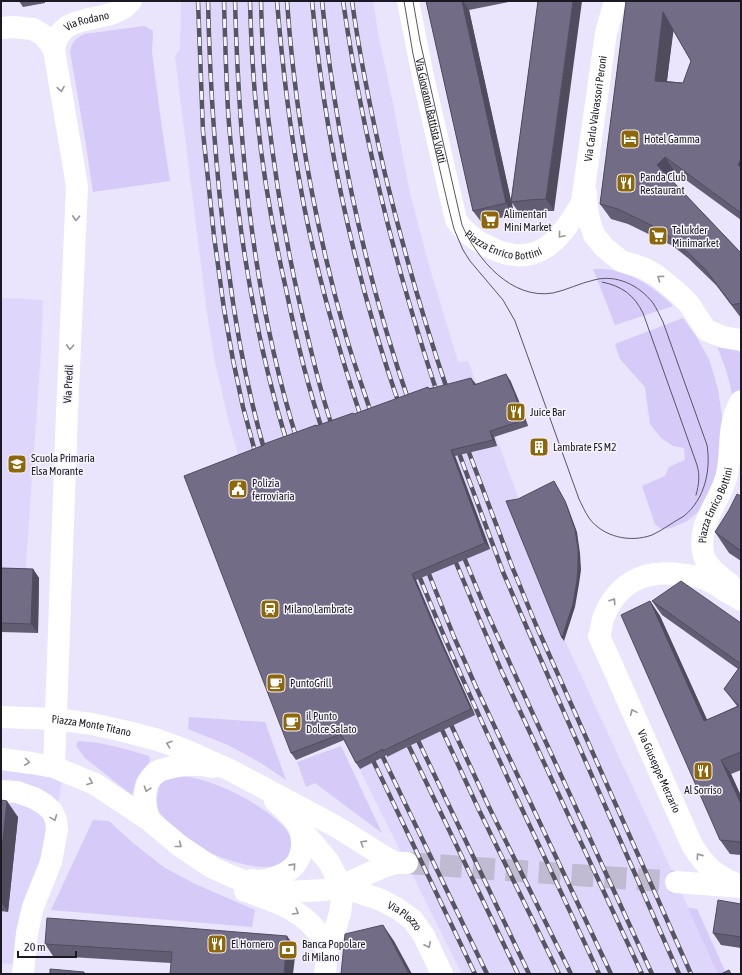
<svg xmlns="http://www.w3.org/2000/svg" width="742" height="975" font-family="'Asap Condensed',sans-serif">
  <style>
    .built { fill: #dfd6fb }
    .green { fill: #d6caf8 }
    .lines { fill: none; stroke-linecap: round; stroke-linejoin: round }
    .major-tunnel { stroke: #c1bbd1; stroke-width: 22; stroke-dasharray: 22 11; stroke-linecap: butt }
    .minor { stroke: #fff; stroke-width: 22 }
    .major { stroke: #fff; stroke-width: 22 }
    .tram { stroke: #585563; stroke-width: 1 }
    .rail-casing { stroke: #585563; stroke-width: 4.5 }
    .rail { stroke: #f6f4fa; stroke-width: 3; stroke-dasharray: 9; stroke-linecap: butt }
    .wall { fill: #635d73; fill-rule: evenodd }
    .shaded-wall { fill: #504c5e }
    .building { fill: #736c86; stroke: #504c5e; fill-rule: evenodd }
    .oneway { stroke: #98989c }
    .labels { text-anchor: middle; stroke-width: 3; stroke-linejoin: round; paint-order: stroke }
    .street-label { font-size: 11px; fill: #1b1923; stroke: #f6f4fa }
    .poi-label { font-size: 11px; fill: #1b1923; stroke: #f6f4fa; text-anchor: start }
  </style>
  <rect width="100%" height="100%" fill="#eae4fc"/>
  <path class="built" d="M181 1H373L378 33 394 109 409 189 427 259 458 362 468 361 479 391 511 380 518 399 528 426 496 437 520 502 557 624 665 856 688 908 697 909 724 974H462L345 740 296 760 280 719 240 462 227 414 215 362 207 312 175 56 180 49Z
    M1 298 43 300 41 350 25 577H1Z
    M1 762 63 773 54 832 19 965 1 963Z"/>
  <path class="green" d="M144 26 153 31 152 52 162 129 170 181 93 192 85 139 70 51C73 41 75 39 84 34Z
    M593 269C603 269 614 269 624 273 643 280 659 292 673 306L615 325Z
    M683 318 696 336 709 359 718 389 722 417V441L718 474 704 507 687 521 671 528 661 529 655 524 642 486 665 476 669 467 685 460 684 448 673 446 661 438 650 424 645 387 620 359 615 344Z
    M715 342 737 344 741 357V391L733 400C730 379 723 360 715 342Z
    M189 717 265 722 286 780 261 763 228 745 188 729Z
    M78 741C102 742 126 749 149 756L150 761 136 780 132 795 85 758 76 746Z
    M341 746 382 833 315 783 306 787 297 762Z
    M182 776C214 780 248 797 273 817 276 820 281 823 284 827 289 832 292 840 291 846 288 873 258 868 239 863 225 859 210 854 197 846 186 839 165 822 159 811 156 807 156 799 158 794 158 791 159 787 160 785 165 778 175 778 182 776Z
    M93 820 109 821 133 843 165 868 195 884 255 910 252 927 51 910Z
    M688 908 697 909 726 973 718 974Z"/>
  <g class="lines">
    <path class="major-tunnel" d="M407 863 676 882"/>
    <g class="minor">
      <path id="s1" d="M408 1 422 72 456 220C464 232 478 242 491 248 537 270 562 239 582 202L606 33 615 1"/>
      <path d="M1 28 13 27 33 29 43 35 49 42 54 50 75 174 77 187 67 413 54 767"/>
      <path id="s2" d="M54 50C60 7 109 28 131 1"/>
      <path d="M586 193 587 210 590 223 594 235 604 247 621 261 643 268 656 275 677 292 689 304 706 330 723 337 741 340"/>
      <path id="s3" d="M730 584C720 576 705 566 703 552 698 522 718 505 726 478 731 461 729 443 732 426 733 418 737 408 741 401"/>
      <path id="s4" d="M741 600C733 595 725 591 718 586 714 584 711 581 707 580 701 577 693 576 686 575 649 569 620 579 604 616 601 623 602 630 599 636L692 845C707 869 715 875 741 886"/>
      <path d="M1 791 17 792 34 798 44 804 52 811 56 820 57 830 51 862 33 907 27 933 23 974"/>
      <path d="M300 828 329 862 341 886 342 899 340 913 335 930 327 951 325 974"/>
      <path id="s5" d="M341 886 381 900 398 909 413 920 424 936 442 974"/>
      <path d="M245 891C273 901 304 909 321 937 323 941 325 946 327 951"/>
    </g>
    <g class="major">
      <path id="s6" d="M1 717 55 719 92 724 128 732 158 740 183 749 230 770 337 827 383 856 396 863"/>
      <path d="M1 759 31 763 54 767 95 784 149 820 180 846 213 868 231 876 264 889 288 892 324 890 341 886 383 867 396 863H407"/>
      <path d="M149 820C144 802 140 780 161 770 165 769 169 768 173 767 187 764 200 764 213 767"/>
      <path d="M252 880C262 882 269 880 279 876 295 869 303 859 302 841 302 837 301 832 300 829 296 819 283 808 275 801"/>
      <path d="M676 882 741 887"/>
    </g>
    <path class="tram" d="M404 1 413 54 448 205 454 229 463 250 470 261 503 300 515 321 579 499C582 505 585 512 589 518 603 537 630 543 652 535 663 530 673 522 684 516 705 499 711 470 707 445L663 322C660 316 657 309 653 303 639 285 616 274 594 280 580 283 567 290 553 293 511 300 477 259 462 225L420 41 413 1
      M602 282C622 286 634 295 643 313L697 465C700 475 699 485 696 495"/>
    <g class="rail-casing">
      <path id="rail" d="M198 1 203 132 214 236 224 309 233 360 243 407 257 459
        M208 1C210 90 216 178 228 266 236 330 248 394 266 456
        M224 1C225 37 226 74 228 110 230 142 234 174 238 207 248 288 264 368 288 446
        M235 1C239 150 253 300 298 443
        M250 1C251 39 253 78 257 116 263 174 273 232 286 289 296 338 308 388 324 435
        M261 1C262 39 264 78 268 116 277 192 290 268 309 342 316 372 324 403 334 432
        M277 1C282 62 289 123 300 184 314 265 337 345 363 423
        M287 1C295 114 315 227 346 336 354 364 364 391 373 419
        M312 1C325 139 355 278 401 410
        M322 1C336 138 365 275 410 405
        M343 1C357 97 378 192 404 285 415 323 426 361 439 398
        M352 1C360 59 372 117 385 174 403 248 424 322 449 395
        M465 442 513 569 536 625 691 974
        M456 445 503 572 527 628 679 974
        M461 550 485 608 511 666 652 974
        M452 553 476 611 501 670 642 974
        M425 564 454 637 476 687 611 974
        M416 568C471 706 537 839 599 974
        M447 716 489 807 571 974
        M438 721 479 810 559 974
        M414 732 529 974
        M405 738 518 974
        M378 747 487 974
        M369 752 475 974"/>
    </g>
    <use href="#rail" class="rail"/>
  </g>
  <path class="wall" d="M19 1H45V3L23 7Z
    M426 1H514L469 10 511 201 538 1 554 211H537L520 214 512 203 514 214 482 223 473 211Z
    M626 1H741V220L675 172 670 178 741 253V318L716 285 688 258 673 246 628 224 611 219 600 204ZM673 30 691 61 683 83 667 81Z
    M510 380 518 399 528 426 494 437 497 446 455 456 490 549 416 580 443 644 475 715 405 748 387 757V755L360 769 356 763 344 740 296 760 291 753 317 426 354 414 429 388 476 384Z
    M741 496V561L729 553 715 532Z
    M1 568 33 569 39 578 38 633 1 632Z
    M650 601 660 616 707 720 737 706 724 689 738 669 662 615 652 601 741 623V770L731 774 741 796V855L730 854 720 840Z
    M1 800 18 817 8 912 1 911Z
    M741 904V948L721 945 713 933Z
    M45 944 296 948 171 963 53 956Z"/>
  <path class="shaded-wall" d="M462 1H463L469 10 514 214 506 203Z
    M573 1H582L554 211 546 199Z
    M663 12 674 27 665 95 655 81Z
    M665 157 675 172 668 180 657 165Z
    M741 159V170L738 165Z
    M678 243 688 258 677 244Z
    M506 374 510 380 518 399 528 426 524 420Z
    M471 378 476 384 478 391 474 385Z
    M490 431 494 437 497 446 493 440Z
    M451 450 455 456 490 549 485 543Z
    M554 481 567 505 577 532 580 553 581 570 579 584 575 607 564 641 562 638Z
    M33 569 39 578 38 633 31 624Z
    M412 574 416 580 443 644 475 715 471 709 439 638Z
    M650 601 660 616 714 735 704 721Z
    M721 760 731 774 741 796V804Z
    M7 801 18 817 8 912 1 902V858Z
    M383 925 394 941 412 974H409Z
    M287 936 296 948 293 974H284Z"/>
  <path class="building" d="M426 1H462L506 203 473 211Z
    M538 1H573L546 199 529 200 511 202Z
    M626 1H741V159L738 165 741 168V213L665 157 657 165 741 253V303L732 305 706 270 678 243 677 244 663 231 618 209 600 204ZM663 12 691 61 683 83 655 81Z
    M506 374 514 392 524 420 490 431 493 440 451 450 485 543 412 574 439 638 471 709 401 742 383 751V749L356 763 341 734 291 753 184 476 264 445V444L316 425V426L353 413 354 414 428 387 429 389 471 378 474 385Z
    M554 481 565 501 575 529 578 549V566L577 580 573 604 562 638 506 501 518 499Z
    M737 494 741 496V551L715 532 729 510Z
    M1 568 33 569 31 624 1 623Z
    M681 581 741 623V664L652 601Z
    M650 601 704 721 739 706 724 689 741 665V752L721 760 741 804V842L720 840 621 615Z
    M1 800 7 801 1 858Z
    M718 900 741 904V937L713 933Z
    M47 918 174 927 287 936 284 974H170L172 952 45 944Z
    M383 925 409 974H341L345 934Z
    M50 969 84 972V974H50Z
    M729 970 731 974H721Z"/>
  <defs><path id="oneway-chevron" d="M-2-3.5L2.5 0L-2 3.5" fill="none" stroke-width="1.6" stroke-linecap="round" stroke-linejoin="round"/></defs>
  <g class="oneway">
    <use href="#oneway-chevron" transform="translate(61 89) rotate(80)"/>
    <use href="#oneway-chevron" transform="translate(76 218) rotate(93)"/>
    <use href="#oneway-chevron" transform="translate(561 235) rotate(130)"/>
    <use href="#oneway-chevron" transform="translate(660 278) rotate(-144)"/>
    <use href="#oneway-chevron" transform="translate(70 347) rotate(93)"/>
    <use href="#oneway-chevron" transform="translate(613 601) rotate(-57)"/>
    <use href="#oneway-chevron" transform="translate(633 712) rotate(-114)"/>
    <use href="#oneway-chevron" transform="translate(169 744) rotate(-161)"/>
    <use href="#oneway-chevron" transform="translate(27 762) rotate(7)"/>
    <use href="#oneway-chevron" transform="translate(90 782) rotate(23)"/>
    <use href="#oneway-chevron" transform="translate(147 789) rotate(108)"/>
    <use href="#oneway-chevron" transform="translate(54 818) rotate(69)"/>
    <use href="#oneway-chevron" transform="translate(363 843) rotate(-148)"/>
    <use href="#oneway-chevron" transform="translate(179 845) rotate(38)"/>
    <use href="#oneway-chevron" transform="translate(699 856) rotate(-125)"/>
    <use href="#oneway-chevron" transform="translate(293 866) rotate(-48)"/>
    <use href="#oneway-chevron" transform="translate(296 912) rotate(30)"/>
    <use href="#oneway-chevron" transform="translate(428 945) rotate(64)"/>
  </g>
  <defs>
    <g id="hotel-square" transform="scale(1)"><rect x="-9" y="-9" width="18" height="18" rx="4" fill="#8e670b" stroke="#f6f4fa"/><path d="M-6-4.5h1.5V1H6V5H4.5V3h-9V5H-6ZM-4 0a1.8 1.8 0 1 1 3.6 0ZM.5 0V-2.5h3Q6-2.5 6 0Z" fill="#fff"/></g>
    <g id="restaurant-square" transform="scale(1)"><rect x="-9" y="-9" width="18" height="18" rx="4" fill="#8e670b" stroke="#f6f4fa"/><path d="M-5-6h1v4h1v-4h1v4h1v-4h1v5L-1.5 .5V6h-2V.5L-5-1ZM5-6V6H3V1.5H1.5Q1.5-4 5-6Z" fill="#fff"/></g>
    <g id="supermarket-square" transform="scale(1)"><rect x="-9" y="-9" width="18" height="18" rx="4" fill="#8e670b" stroke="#f6f4fa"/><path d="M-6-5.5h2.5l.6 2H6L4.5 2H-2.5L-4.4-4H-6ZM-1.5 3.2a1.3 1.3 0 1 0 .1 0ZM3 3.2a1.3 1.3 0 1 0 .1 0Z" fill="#fff"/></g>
    <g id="building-square" transform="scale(1)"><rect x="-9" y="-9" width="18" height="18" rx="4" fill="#8e670b" stroke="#f6f4fa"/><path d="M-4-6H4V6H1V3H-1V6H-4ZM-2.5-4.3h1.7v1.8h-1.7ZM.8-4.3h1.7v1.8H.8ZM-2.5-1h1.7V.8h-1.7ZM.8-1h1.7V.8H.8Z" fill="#fff"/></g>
    <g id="school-square" transform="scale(1)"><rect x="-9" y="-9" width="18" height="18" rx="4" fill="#8e670b" stroke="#f6f4fa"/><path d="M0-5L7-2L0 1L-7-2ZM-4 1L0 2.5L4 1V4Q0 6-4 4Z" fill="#fff"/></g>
    <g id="civic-square" transform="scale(1)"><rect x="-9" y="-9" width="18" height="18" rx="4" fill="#8e670b" stroke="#f6f4fa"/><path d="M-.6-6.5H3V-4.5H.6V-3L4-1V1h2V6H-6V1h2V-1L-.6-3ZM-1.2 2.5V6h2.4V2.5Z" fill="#fff"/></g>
    <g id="station-square" transform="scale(1)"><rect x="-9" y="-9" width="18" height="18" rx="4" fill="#8e670b" stroke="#f6f4fa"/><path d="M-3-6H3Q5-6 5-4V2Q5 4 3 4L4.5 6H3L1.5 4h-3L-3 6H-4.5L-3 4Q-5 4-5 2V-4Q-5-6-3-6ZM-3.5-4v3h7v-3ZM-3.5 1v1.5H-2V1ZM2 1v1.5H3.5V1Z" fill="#fff"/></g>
    <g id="cafe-square" transform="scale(1)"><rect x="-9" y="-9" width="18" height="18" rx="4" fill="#8e670b" stroke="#f6f4fa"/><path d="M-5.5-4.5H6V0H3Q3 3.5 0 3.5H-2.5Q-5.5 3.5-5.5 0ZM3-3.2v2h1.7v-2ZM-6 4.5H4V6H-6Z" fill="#fff"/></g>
    <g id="bank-square" transform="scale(1)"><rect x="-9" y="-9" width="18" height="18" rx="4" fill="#8e670b" stroke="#f6f4fa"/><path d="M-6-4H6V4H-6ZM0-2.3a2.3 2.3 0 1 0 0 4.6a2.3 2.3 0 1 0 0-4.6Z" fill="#fff"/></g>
  </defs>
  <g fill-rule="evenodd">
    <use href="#hotel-square" x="630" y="139"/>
    <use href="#restaurant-square" x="626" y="183"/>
    <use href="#supermarket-square" x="490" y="220"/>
    <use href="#supermarket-square" x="658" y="236"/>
    <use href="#restaurant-square" x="516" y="412"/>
    <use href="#building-square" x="539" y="447"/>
    <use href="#school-square" x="17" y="464"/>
    <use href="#civic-square" x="238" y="489"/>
    <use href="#station-square" x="270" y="609"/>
    <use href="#cafe-square" x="276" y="683"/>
    <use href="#cafe-square" x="292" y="722"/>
    <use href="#restaurant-square" x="703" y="771"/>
    <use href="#restaurant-square" x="217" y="944"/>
    <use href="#bank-square" x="288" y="950"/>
  </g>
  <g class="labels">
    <g class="street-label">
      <text dy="4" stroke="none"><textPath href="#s2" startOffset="48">Via Rodano</textPath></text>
      <text dy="4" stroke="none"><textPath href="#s1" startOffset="480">Via Carlo Valvassori Peroni</textPath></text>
      <text dy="4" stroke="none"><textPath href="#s1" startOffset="112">Via Giovanni Battista Viotti</textPath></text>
      <text dy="4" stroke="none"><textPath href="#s1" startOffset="281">Piazza Enrico Bottini</textPath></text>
      <text transform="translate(68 384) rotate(-87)" y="4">Via Predil</text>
      <text dy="4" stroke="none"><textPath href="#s3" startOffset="92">Piazza Enrico Bottini</textPath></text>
      <text dy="4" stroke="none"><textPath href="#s6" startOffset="91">Piazza Monte Titano</textPath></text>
      <text dy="4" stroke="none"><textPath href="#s4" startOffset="330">Via Giuseppe Merzario</textPath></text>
      <text dy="4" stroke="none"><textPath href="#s5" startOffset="71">Via Plezzo</textPath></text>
    </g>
    <g class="poi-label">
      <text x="644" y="143">Hotel Gamma</text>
      <text x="640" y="181">Panda Club<tspan x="640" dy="13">Restaurant</tspan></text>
      <text x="504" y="218">Alimentari<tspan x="504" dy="13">Mini Market</tspan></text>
      <text x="672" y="234">Talukder<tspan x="672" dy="13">Minimarket</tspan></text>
      <text x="530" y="416">Juice Bar</text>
      <text x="553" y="451">Lambrate FS M2</text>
      <text x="31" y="462">Scuola Primaria<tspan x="31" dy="13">Elsa Morante</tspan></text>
      <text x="252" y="487">Polizia<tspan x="252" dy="13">ferroviaria</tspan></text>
      <text x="284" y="613">Milano Lambrate</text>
      <text x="290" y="687">PuntoGrill</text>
      <text x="306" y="720">il Punto<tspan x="306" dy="13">Dolce Salato</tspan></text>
      <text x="703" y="794" text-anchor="middle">Al Sorriso</text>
      <text x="231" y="948">El Hornero</text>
      <text x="302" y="948">Banca Popolare<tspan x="302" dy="13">di Milano</tspan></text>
    </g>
  </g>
  <rect width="742" height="975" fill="none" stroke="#1b1923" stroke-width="4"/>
  <path d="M18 951v6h58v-6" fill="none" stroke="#1b1923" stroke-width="2"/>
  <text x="24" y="951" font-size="12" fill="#1b1923" stroke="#f6f4fa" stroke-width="3" paint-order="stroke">20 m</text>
</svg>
